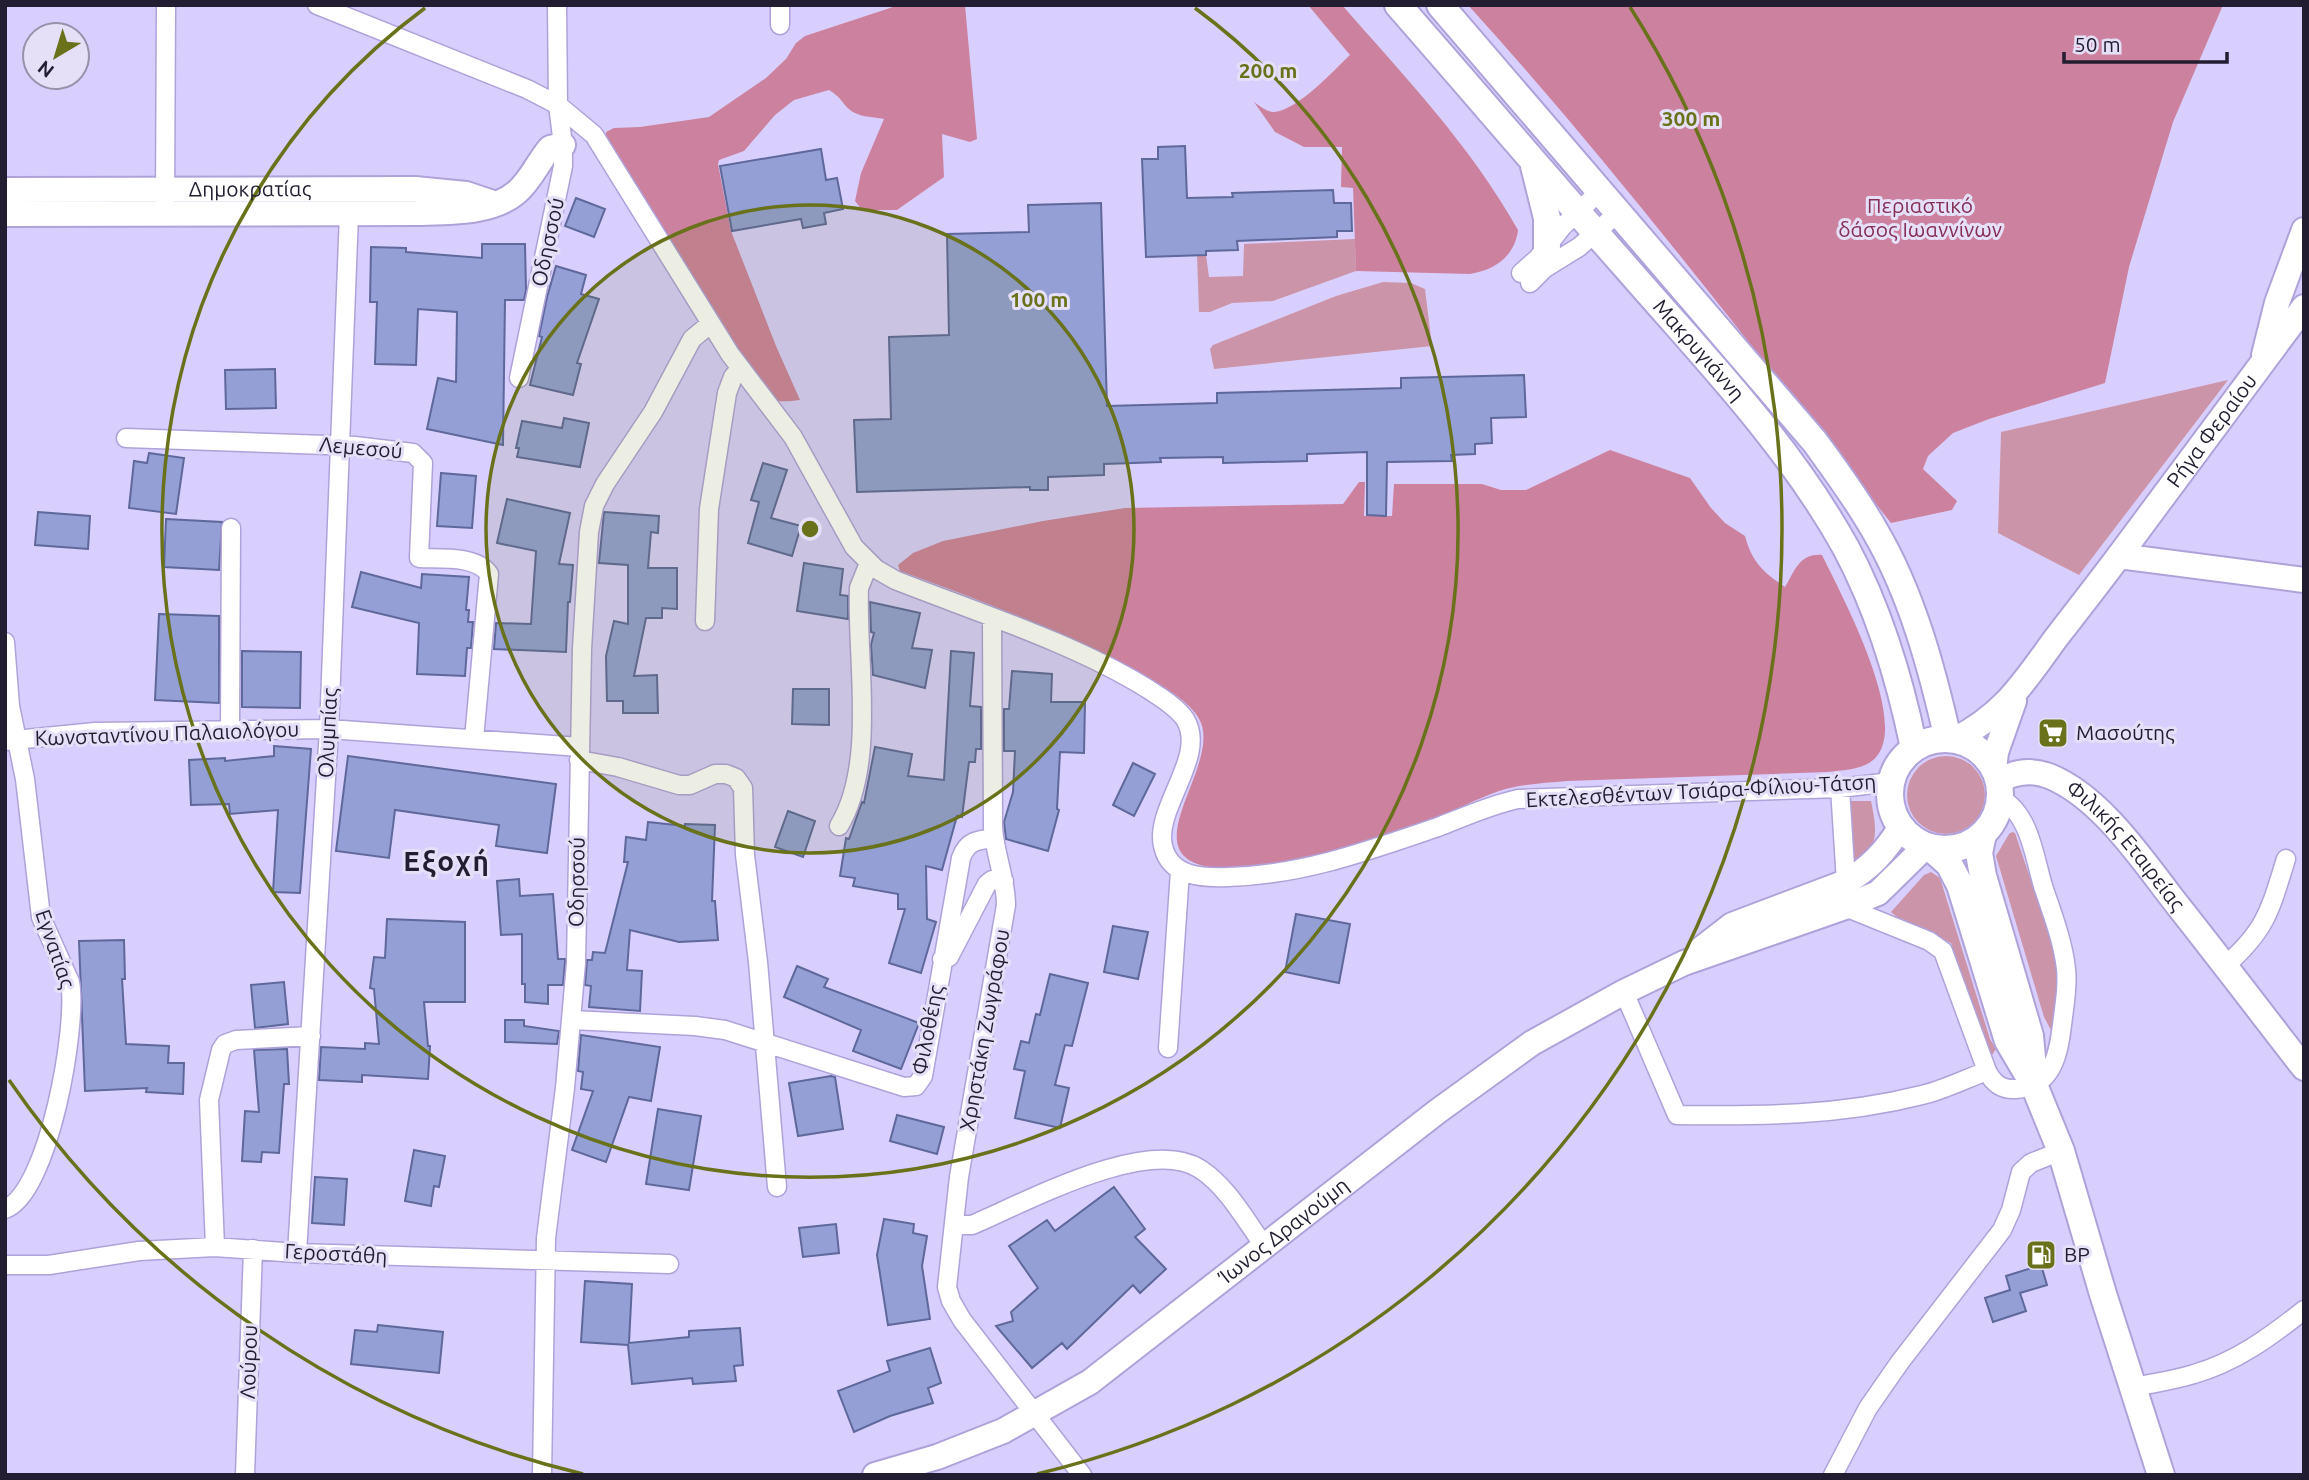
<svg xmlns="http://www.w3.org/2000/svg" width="2309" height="1480" font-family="Ubuntu,sans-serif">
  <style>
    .green { fill: #cc94a8 }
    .forest { fill: #cc829f }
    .building { fill: #939fd5; stroke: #5e689b; stroke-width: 2 }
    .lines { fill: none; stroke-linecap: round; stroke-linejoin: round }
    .street-casing { stroke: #afa2da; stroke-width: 21 }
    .secondary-casing { stroke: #afa2da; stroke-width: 28 }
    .primary-casing { stroke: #afa2da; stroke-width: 30 }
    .street { stroke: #fff; stroke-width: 18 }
    .secondary { stroke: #fff; stroke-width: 24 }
    .primary { stroke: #fff; stroke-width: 26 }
    .ring { fill: none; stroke: #69721a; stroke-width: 3.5 }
    .labels { text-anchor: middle; stroke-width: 6; stroke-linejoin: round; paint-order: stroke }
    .street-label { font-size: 21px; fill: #231d32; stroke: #e5e0f8 }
    .park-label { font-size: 21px; fill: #852e56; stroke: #e5e0f8 }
    .poi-label { font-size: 21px; fill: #231d32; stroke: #e5e0f8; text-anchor: start }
    .district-label { font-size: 28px; font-weight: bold; letter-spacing: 2px; fill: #231d32; stroke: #e5e0f8 }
    .centre { fill: #69721a; stroke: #e5e0f8; stroke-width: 3.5 }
    .ring-label { font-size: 21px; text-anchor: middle; font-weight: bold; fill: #69721a; stroke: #e5e0f8; stroke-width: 6; stroke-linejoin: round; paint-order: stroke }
  </style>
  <rect width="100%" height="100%" fill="#d9cffe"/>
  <path class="green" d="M1355 239 1356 271 1273 301 1232 303 1210 312H1199L1197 255H1206L1209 277 1243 276 1244 244Z
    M1383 282 1411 283 1425 289 1432 346 1214 369 1210 349 1213 345 1336 296Z
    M2228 380 2079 575 1998 533 2001 432Z
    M1907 795a39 39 0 1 1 78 0a39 39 0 1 1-78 0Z
    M1851 801H1871C1876 826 1882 852 1851 861L1849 805Z
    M2012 832 2015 833 2053 946 2058 973 2052 1032 2044 1017 1996 856 2009 834Z
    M1931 872 1940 878 1990 1039 1996 1049 1992 1055 1985 1046 1951 943 1898 918 1891 912 1924 875Z"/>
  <path class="forest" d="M899 5H965L977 139 970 142 942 134 944 177 897 210H862L855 201 861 173 884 119C874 117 858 117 850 110 841 102 842 98 829 90L794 100 775 115 744 151 719 160 718 164 731 231 776 346 800 400C770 404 773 400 754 378L606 140V132L614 128 640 127 709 117 766 78 786 59 796 43 805 36Z
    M1308 5H1342C1405 77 1471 146 1518 230 1515 256 1495 270 1470 274L1356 271 1353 188 1341 187 1342 147H1304L1275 132 1254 102C1260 106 1267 112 1274 112 1298 110 1333 71 1350 55Z
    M1468 5H2223L2173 122 2129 267 2105 383 1989 419 1953 433 1928 456 1923 469 1957 501 1952 510 1891 523C1753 349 1618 170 1468 5Z
    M1610 450 1690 478 1711 508 1725 523 1745 536C1752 562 1763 572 1785 587 1795 571 1799 553 1822 555 1841 594 1908 718 1877 756 1866 770 1844 770 1827 772L1567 781C1545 783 1521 784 1499 791 1476 799 1454 811 1431 820 1373 843 1272 877 1210 867 1128 854 1227 761 1198 717 1185 697 1158 684 1138 673 1063 632 981 600 900 571L898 565 913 553 943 541 1043 521 1125 508 1343 504 1359 482H1365L1364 516H1392L1394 484H1482L1501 490H1526Z"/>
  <path class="building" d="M1185 146 1187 198 1233 197 1232 193 1333 190 1334 203H1351L1352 231H1337V237L1237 241 1238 250 1206 251V255L1146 257 1142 159H1158V147Z
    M821 149 826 180 837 178 843 209 824 213 826 224 803 228 801 219 732 231 720 166Z
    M576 198 605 209 594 237 565 226Z
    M1101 203 1107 406 1217 403V393L1401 388V378L1524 375 1526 417 1491 418 1492 443 1475 444V454L1451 455 1452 461 1387 462 1386 516 1367 515V452L1307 454V461L1223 463V457L1160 458 1161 462 1104 464V475L1048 477V490H1030V487L857 492 854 420 891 419 889 337 949 335 947 234 1029 232 1028 205Z
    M482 244H525L526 290 524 300H505L503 445 427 429 438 378 456 382 457 312 418 309 416 365 375 364 377 302H370L371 247 406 248V252L482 258Z
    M556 266 586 275 581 294 599 299 577 363 581 364 573 395 530 385 542 337 539 336 547 297Z
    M275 369 276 408 226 409 225 370Z
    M564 418 589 423 580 467 517 457 519 448H516L522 421 562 428Z
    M149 453 184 458 176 514 129 508 134 461 147 463Z
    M763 463 787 470 771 518 801 526 792 556 748 543 759 502 751 500Z
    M441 473 476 476 472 528 437 526Z
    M507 499 570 513 559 564 573 565 570 602H568L566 652 494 649 496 623 531 624 536 551 497 543Z
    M38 512 90 516 88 549 35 545Z
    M604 512 659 516 658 533 651 532 648 568H677V609L662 608V618H646L634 676 657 675 658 713H623V701H607L606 656 614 621 628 624V565L599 563Z
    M166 519 222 522 219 570 164 567Z
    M804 563 843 569 840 595 848 596V619L797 611Z
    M361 572 421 588 422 574 469 577 466 610H469L468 622H473L471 648H467L465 676 417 674 419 623 352 607Z
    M870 602 920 613 912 648 932 650 925 688 873 675 871 645 874 633 871 632Z
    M159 614 219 616V703L155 700Z
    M242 651 301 652 300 708 242 707Z
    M951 651 974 653 970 706 981 707V749H976L975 762H969L962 817 957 816 942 870 926 866 927 919 936 922 921 973 889 963 905 909H898V894L853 886 855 878 840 876 846 838 849 839 862 802 864 803 875 747 912 754 908 776 944 780Z
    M1012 671 1052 674 1051 702H1085L1084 753 1060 752 1057 809 1059 810 1048 851 1006 839 1004 822 1013 792 1015 751H1004V709H1009Z
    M793 689H829V725L792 724Z
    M274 746 311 749 300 893 273 892 278 810 230 814 229 804 191 805 189 760 225 758V761L274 756Z
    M348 756 556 784 547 853 496 846 499 825 395 810 389 858 336 851Z
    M1133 763 1155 774 1134 816 1113 805Z
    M788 811 815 821 803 857 775 847Z
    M648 822 685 826V824L715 825 712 901H715L718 940 679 942 630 930 627 970 642 971 640 1011 589 1007 591 986 585 985 587 960H592L593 952 605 953 628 862H624L626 837 646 840Z
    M519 879 520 896 553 894 558 959H565V962L563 985H548V1004L525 1002V984H522V934L501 935 497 881Z
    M1296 914 1350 924 1339 983 1285 972Z
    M387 919 465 922V1002H424L428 1046H430L428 1079 362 1075V1082L319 1080 321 1047 365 1049V1043L379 1044 374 989 370 988 374 957 385 958Z
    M1113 926 1148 932 1138 979 1104 972Z
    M124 940 125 979H122L126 1044 169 1046 168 1063H184L183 1094 146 1092 147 1088 85 1091 79 941Z
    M797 966 828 979 824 987 919 1023 901 1069 853 1051 861 1030 784 997Z
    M1050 974 1088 983 1072 1046 1065 1045 1055 1085 1069 1088 1060 1128 1015 1118 1025 1071 1014 1069 1021 1041 1029 1043 1036 1014 1040 1015Z
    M284 982 288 1024 255 1028 251 985Z
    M505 1020H524V1026L559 1031 557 1044 505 1042Z
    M581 1035 660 1047 651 1101 629 1097 606 1162 572 1150 593 1091 581 1089 583 1072 578 1071Z
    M287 1049 289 1084H284L279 1153 262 1152 261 1162 242 1161 245 1111 259 1112 254 1050Z
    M831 1076 835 1077 843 1129 798 1136 789 1083Z
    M658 1109 701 1116 689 1190 646 1184Z
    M897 1115 944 1127 937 1154 890 1141Z
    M414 1150 445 1156 439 1187 434 1186 431 1206 405 1201Z
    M315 1177 347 1179 344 1225 312 1223Z
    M1114 1187 1145 1229 1135 1237 1166 1269 1140 1293 1133 1285 1067 1349 1062 1343 1032 1368 996 1326 1013 1321 1011 1312 1038 1288 1009 1246 1047 1220 1055 1231Z
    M884 1219 914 1224 913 1233 927 1236 922 1266 930 1319 888 1325 877 1255Z
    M836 1224 839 1253 803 1257 799 1228Z
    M2041 1265 2047 1285 2020 1293 2026 1311 1993 1322 1985 1298 2010 1290 2006 1276Z
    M585 1281 632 1284 629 1343 689 1337V1331L740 1328 743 1365 734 1366 736 1381 693 1384 692 1378 632 1384 628 1345 581 1342Z
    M378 1325 443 1332 439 1373 351 1364 355 1330 377 1332Z
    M930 1348 941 1383 928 1388 933 1403 890 1416 854 1432 838 1391 890 1371 887 1361Z"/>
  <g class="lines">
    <g class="street-casing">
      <path id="street" d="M317 5 527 89 558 105 594 135 730 354 793 437 854 547 876 569 895 580C976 612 1074 643 1148 689 1160 697 1176 706 1185 719 1208 756 1154 808 1163 846 1170 877 1202 878 1228 877 1302 875 1368 851 1438 827 1464 817 1490 805 1518 799L1840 788 1891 782
        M780 5V25
        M165 200 166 5
        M1521 273 1538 258 1562 227 1600 191
        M1530 283 1545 268 1579 247 1619 212
        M519 378 563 166V145L558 105 557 5
        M126 438 355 446 413 453 423 463 419 558C440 559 476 555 489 574L474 739
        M992 618 993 828C995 855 1006 879 1006 905L959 1177 947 1287 951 1301 962 1320 1082 1475
        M705 621 709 509 727 393 733 377 740 369
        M5 642 10 706 25 779 41 917 70 982C78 1024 49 1193 5 1209
        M230 729 231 528
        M5 741 95 732 329 729 580 747
        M579 760 618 767 679 785H690L715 774H726L736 778 743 788 745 855 758 962 777 1187
        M1840 788 1846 882
        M839 826C877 763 856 659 859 588L869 563
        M1845 907 1929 941 1943 951 1987 1071C1993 1083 2001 1090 2016 1089 2056 1086 2059 1049 2063 1017 2065 1001 2068 985 2066 969 2063 941 2052 913 2043 886 2034 856 2030 814 2000 798
        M942 959 949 957 987 884 992 880 1004 881
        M2225 966C2267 929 2270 910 2286 859
        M1624 992 1677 1115C1761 1116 1839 1116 1922 1095 1944 1090 1965 1079 1987 1071
        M572 1020 695 1026 725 1030 904 1087 916 1086 923 1076 961 858C967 841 977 840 994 838
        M1168 1048 1180 871
        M954 1225H972C1024 1203 1148 1135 1200 1169 1227 1186 1246 1221 1265 1247
        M215 1247 209 1100 221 1050 225 1044 236 1040 311 1036
        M297 1253 329 729 349 214
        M5 1265H49L139 1251 215 1247 297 1253 669 1264
        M2135 1387C2154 1383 2175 1380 2194 1374 2236 1362 2270 1337 2304 1310
        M245 1475 253 1249
        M542 1475 546 1238 565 1088 576 963 582 649 589 532 594 506 605 484 653 412 692 339 710 324
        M1833 1475 1868 1408 1900 1362 2002 1230 2011 1210 2021 1172 2031 1163 2061 1151"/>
    </g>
    <g class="secondary-casing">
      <g id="secondary">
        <path id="s1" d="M5 190 415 189 466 194 490 202"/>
        <path d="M5 214 416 213C448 212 492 214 517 192 531 180 538 162 550 148L563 145"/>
        <path d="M2264 355 2277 303 2304 230"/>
        <path id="s2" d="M2119 556 2304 307"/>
        <path d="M1954 740C2005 714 2024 682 2056 638 2077 611 2098 584 2119 556L2304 580"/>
        <path d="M1994 770 1996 752 2014 701"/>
        <path id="s3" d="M1998 781C2014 772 2031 769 2049 776 2102 797 2145 864 2179 907 2221 960 2262 1014 2304 1068"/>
        <path d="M1701 949 1732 925 1846 882C1870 868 1885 852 1900 828"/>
        <path id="s4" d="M875 1475 937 1457 1003 1431 1090 1382 1438 1111 1532 1043 1624 992 1684 963 1845 907 1878 893 1926 846"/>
      </g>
    </g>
    <g class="primary-casing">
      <g id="primary">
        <path id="s5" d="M1398 5C1474 92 1548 179 1624 265 1702 355 1788 443 1846 548 1879 610 1900 680 1914 748"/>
        <path d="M1440 5 1815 442C1836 471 1857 499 1875 531 1912 594 1932 669 1948 739"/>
        <path d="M1534 166 1547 218V246"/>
        <circle cx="1945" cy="794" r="55"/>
        <path d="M1983 834 1979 853 1983 876 2030 1036 2034 1079"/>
        <path d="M1931 848 1949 864 1960 885 2008 1041 2034 1085 2061 1151 2103 1294 2161 1475"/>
      </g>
    </g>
    <use href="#street" class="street"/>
    <use href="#secondary" class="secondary"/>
    <use href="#primary" class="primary"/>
  </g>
  <circle cx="810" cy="529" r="324" fill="#69721a" fill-opacity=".12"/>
  <g class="ring">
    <circle cx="810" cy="529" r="324"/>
    <path d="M1195 8A648 648 0 1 1 425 8"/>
    <path d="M583 1474A972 972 0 0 1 9 1080M1630 7A972 972 0 0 1 1037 1474"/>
  </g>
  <defs>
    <g id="supermarket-square" transform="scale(1.575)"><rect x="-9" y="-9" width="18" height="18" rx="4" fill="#69721a" stroke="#e5e0f8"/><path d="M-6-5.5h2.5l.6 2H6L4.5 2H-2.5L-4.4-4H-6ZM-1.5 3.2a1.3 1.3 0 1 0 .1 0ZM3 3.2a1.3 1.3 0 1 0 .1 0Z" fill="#fff"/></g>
    <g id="fuel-square" transform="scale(1.575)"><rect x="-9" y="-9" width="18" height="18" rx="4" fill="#69721a" stroke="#e5e0f8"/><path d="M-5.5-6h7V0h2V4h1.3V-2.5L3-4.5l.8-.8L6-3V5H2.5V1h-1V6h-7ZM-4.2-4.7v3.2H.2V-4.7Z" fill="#fff"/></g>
  </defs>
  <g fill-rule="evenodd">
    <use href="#supermarket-square" x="2053" y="733"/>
    <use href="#fuel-square" x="2041" y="1255"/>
  </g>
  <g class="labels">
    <g class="street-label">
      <text dy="7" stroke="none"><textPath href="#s1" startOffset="245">Δημοκρατίας</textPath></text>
      <text transform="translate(548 242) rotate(-78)" y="7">Οδησσού</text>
      <text dy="7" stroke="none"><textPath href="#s5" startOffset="458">Μακρυγιάννη</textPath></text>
      <text dy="7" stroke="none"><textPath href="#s2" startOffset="156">Ρήγα Φεραίου</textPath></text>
      <text transform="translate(361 448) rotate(5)" y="7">Λεμεσού</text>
      <text transform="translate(328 733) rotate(-87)" y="7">Ολυμπίας</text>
      <text transform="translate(167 734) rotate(-2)" y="7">Κωνσταντίνου Παλαιολόγου</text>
      <text transform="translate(1701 791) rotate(-3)" y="7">Εκτελεσθέντων Τσιάρα-Φίλιου-Τάτση</text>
      <text dy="7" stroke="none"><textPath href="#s3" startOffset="158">Φιλικής Εταιρείας</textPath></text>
      <text transform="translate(577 882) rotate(-89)" y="7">Οδησσού</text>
      <text transform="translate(55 949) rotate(71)" y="7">Εγνατίας</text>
      <text transform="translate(928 1030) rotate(-79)" y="7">Φιλοθέης</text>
      <text transform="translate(985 1030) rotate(-80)" y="7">Χρηστάκη Ζωγράφου</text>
      <text dy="7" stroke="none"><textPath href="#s4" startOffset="481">Ίωνος Δραγούμη</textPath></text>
      <text transform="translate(336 1254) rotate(3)" y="7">Γεροστάθη</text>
      <text transform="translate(249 1362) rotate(-88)" y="7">Λούρου</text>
    </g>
    <g class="park-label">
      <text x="1920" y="213">Περιαστικό<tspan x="1920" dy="24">δάσος Ιωαννίνων</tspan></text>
    </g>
    <g class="poi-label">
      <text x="2076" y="740">Μασούτης</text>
      <text x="2064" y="1262">BP</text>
    </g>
    <g class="district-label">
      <text x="447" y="871">Εξοχή</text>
    </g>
  </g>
  <circle cx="810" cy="529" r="10" class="centre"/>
  <g class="ring-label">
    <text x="1268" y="78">200 m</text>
    <text x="1691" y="126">300 m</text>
    <text x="1039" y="307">100 m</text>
  </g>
  <rect width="2309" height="1480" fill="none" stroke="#231d32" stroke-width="14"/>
  <g transform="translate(56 56) rotate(218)"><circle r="33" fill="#e5e0f8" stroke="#9792a9" stroke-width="2"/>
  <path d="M0-5L12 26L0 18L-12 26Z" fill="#69721a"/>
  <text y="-10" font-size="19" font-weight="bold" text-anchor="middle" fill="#231d32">N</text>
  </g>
  <path d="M2064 52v10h163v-10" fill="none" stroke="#231d32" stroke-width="3.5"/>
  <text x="2074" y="52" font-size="21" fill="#231d32" stroke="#e5e0f8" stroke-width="5" paint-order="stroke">50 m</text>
</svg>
